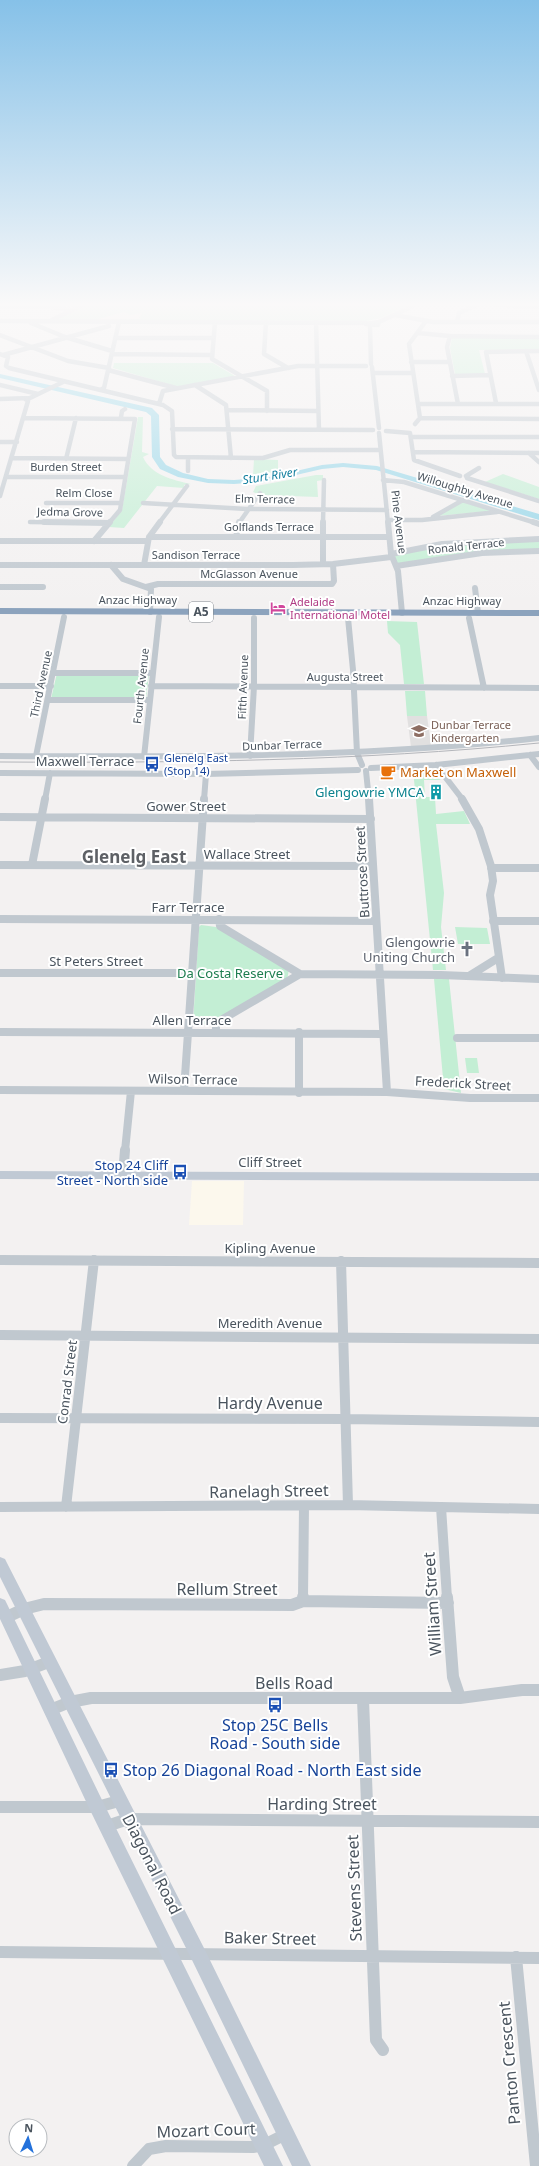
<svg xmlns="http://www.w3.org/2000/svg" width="539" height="2166" font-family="'Noto Sans',sans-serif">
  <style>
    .commercial { fill: #fcf8ed }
    .education { fill: #e1e0e0 }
    .green { fill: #c3eed4 }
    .sand { fill: #f3eee4 }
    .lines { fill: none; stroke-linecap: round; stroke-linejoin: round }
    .river { fill: #93d5e8; fill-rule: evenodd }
    .street-far4 { stroke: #c0c8cf; stroke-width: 4.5 }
    .street-far3 { stroke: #c0c8cf; stroke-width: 6 }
    .street-far2 { stroke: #c0c8cf; stroke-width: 8 }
    .street-far1 { stroke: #c0c8cf; stroke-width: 10 }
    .street { stroke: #c0c8cf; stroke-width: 12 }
    .secondary { fill: #c0c9d4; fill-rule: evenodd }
    .highway { fill: #8ca3bd; fill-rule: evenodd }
    .tram { stroke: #b4b6bb; stroke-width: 1 }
    .labels { text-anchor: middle; stroke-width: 4; stroke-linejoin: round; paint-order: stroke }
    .far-street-label { font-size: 11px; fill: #4a545e; stroke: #fff }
    .far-hotel-label { font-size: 11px; fill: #b23c85; stroke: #fff; text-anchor: start }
    .far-education-label { font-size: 11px; fill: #785e54; stroke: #fff; text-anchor: start }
    .far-transit-label { font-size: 11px; fill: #164399; stroke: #fff; text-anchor: start }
    .far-water-label { font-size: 12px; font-style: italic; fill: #147f9f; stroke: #fff }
    .shield { fill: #fff; stroke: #80878e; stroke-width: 1 }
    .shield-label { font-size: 12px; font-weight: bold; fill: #4a545e }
    .street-label { font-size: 13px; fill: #4a545e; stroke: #fff }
    .food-label { font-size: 13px; fill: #c56008; stroke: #fff; text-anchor: start }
    .culture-label { font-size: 13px; fill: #0d838f; stroke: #fff; text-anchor: end }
    .worship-label { font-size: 13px; fill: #5b616d; stroke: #fff; text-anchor: end }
    .park-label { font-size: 13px; fill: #1d7d4f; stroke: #fff }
    .transit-label { font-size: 13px; fill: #164399; stroke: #fff; text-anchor: end }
    .near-street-label { font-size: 16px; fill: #4a545e; stroke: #fff }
    .near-transit-label { font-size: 16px; fill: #164399; stroke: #fff }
    .district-label { font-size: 17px; font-weight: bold; fill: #5e6166; stroke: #fff }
  </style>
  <rect width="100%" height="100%" fill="#f3f1f1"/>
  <path class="commercial" d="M192 1181H244L243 1225H189Z"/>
  <path class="education" d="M407 716H427L431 745 411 747Z"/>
  <path class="green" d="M85 305H409L381 318 367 321 56 320Z
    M452 338H539V350H479L485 374H455L450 348Z
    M114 363H213L235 376 178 387 113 368Z
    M138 417H143L142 452 149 454 143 457C151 475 173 480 191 484L184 485V488L157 486 124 528 109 527 122 510Z
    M254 459 278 460V472L253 476Z
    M503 474 539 487V499L485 482Z
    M316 475H323V480L317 481 318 497 261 495 253 492 256 486Z
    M463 502 492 511 437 516Z
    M539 539V551L482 553 396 566 391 557 442 544Z
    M387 621 417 622 424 684H404L400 645 388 633Z
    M57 673 149 674 146 699H51Z
    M405 691H425L427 716H407Z
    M423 769 441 780H424L425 797H435L436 814 464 811 470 824H436L444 893 441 927 446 970H433L413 770Z
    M201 925 216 927 289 969 287 980 214 1022 202 1025 193 1023 199 927Z
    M455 927 487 928 490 944H458Z
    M434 979H449L461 1093 444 1089Z
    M465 1058H477L479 1073H467Z"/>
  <path class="sand" d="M124 312 130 315 142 313 139 318 142 319 95 320Z"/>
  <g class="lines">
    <path class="river" d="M0 374 152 408 159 415 160 457 166 465 183 473 208 479 234 480 270 477 322 465 343 463 377 466 539 514V520L376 470 343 467 322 469 270 481 234 484 208 483 178 477 160 469 152 457 151 416 146 412 0 378Z"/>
    <path class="street-far4" d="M497 305 539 307
      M0 306 50 307 72 310
      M395 315 433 322H539
      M52 320 82 305
      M0 321 366 323
      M215 322 212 359 267 391V411
      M266 322 264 354 288 368
      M316 322 319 430
      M457 322 459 313 476 305
      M31 323 65 337 112 351
      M375 323 378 325 366 324 379 322 415 305
      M370 326 371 364
      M418 333 450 336 539 337
      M0 335 68 361 109 368
      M450 336 447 347 458 404
      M116 338H213
      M526 351 539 390
      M0 354 8 357 6 366 9 368 163 405 172 411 174 455 176 457 263 458 290 450H380
      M112 354 211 355
      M3 355 109 326
      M411 362H449
      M372 367 379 428
      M108 370 176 388
      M374 373H413
      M452 376 490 375
      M0 385 38 394
      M195 385 226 405 231 458
      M100 390 104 388 119 322
      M0 399 30 398 63 382
      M496 403 486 352 539 351
      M159 404 163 391 298 366H366
      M418 404H539
      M227 410 318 411
      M121 417 122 411 125 409
      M24 418 135 419 120 510 109 523
      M420 418 539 419
      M415 424 420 418 409 344 426 321
      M172 429 373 430
      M386 431 410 433 414 460 460 476
      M379 433 388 523
      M411 437H539
      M0 442H17
      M413 452 539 453
      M529 453 539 462
      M12 458 128 459
      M188 458V471
      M66 459 76 418
      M466 476 479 468
      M7 477H125
      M467 478 539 501
      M383 480 404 482 536 523
      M0 496 28 401 25 399
      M46 503H121
      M143 503 247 509 387 510
      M433 517 463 500
      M388 520H422L497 512
      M30 522 109 523
      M159 523 187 486
      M239 523 260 493
      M323 523 324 480"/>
    <path class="street-far3" d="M44 522 109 523
      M388 522 391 554 398 571 402 613
      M533 522 539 524
      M149 537H389
      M236 537 239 522
      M0 541H147
      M94 541 110 522
      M391 554 442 544 539 539
      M323 564V522
      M0 565H293L333 564 391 557
      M111 565 123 579 151 589 150 612
      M144 565 149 537 160 522
      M396 566 482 553 539 551
      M0 587H43
      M146 587 158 584H332L334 581 333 564
      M475 588 478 613
      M348 618 353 670 357 753 362 765
      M469 618 484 688
      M54 673H153
      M0 686H51
      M151 686 539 688
      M48 700H150
      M530 755 539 767
      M0 756C180 757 360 758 539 738
      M36 756 64 617
      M250 756 254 686V618
      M144 757 159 617
      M436 765 463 800
      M371 768 436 765 539 754
      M366 771 369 800
      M0 773 206 774 358 770
      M45 800 50 773
      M204 800 206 774"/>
    <path class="street-far2" d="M369 799 387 1092
      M462 799 479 829 491 866 493 881 490 895 502 978
      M0 817 371 819
      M0 865 373 866
      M32 865 45 799
      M491 868H539
      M0 919 376 921
      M493 921H539
      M0 973H192
      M300 974 441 975 539 979
      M469 976 498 958
      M0 1032 383 1034
      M299 1032V1093
      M216 1033V1023L300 974 220 926 219 919
      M457 1038H539
      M0 1090 387 1092 470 1098H539
      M184 1091 204 799
      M125 1151 131 1091"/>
    <path class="street-far1" d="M123 1175 125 1150
      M0 1260 539 1263
      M341 1261 348 1505
      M0 1335 539 1339
      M0 1418 346 1419 539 1422
      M0 1507 348 1505 539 1509
      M66 1507 94 1260
      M441 1507 447 1598
      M303 1598 304 1506"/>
    <path class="street" d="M447 1597 453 1677 460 1698
      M303 1601V1597
      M7 1617 24 1609 44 1604 292 1605 303 1601 448 1603
      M0 1675 25 1671 49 1662
      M363 1699 376 2040 383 2050
      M50 1710 70 1702 91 1698H460L522 1690H539
      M0 1807H97L119 1801
      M107 1826 128 1819 539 1822
      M0 1952 539 1958
      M516 1957 536 2166
      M133 2166 149 2149 166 2146 253 2147 264 2145 286 2134"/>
    <path class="secondary" d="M0 1171 539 1173V1181L0 1179Z
      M0 1557 5 1559 7 1563 204 1948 311 2166H292L192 1960 0 1577Z
      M0 1598 5 1600 7 1604 103 1802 283 2166H264L91 1812 0 1619Z"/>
    <path class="highway" d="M0 608 539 610V616L0 614Z"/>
    <path class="tram" d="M0 762C180 763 360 761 539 743"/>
  </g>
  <linearGradient id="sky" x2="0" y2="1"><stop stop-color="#86c1e8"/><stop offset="0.5" stop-color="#faf9f9"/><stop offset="1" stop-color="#faf9f9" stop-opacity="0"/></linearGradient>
  <rect width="539" height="609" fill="url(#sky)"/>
  <defs>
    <g id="hotel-bare" transform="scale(1.2)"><path d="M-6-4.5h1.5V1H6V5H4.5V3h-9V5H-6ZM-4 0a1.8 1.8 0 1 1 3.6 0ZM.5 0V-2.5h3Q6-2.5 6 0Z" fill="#d1479c" stroke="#fff" stroke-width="2.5" paint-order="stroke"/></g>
    <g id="school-bare" transform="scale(1.2)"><path d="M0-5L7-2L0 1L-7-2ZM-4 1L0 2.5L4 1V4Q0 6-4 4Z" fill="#8d6e63" stroke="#fff" stroke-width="2.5" paint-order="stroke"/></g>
    <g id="bus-bare" transform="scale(1.2)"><path d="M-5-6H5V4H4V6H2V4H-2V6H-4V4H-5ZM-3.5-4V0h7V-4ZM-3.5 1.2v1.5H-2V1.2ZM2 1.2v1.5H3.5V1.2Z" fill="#1a4fb4" stroke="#fff" stroke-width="2.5" paint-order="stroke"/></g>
    <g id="cafe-bare" transform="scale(1.2)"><path d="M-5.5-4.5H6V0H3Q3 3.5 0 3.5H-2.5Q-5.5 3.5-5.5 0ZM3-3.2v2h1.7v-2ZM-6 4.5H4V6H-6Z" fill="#e8710a" stroke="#fff" stroke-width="2.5" paint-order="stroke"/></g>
    <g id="building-bare" transform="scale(1.2)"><path d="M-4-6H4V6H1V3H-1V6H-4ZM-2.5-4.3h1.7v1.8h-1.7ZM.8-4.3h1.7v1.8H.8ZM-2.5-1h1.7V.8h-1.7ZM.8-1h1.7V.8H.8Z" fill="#0f9aa8" stroke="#fff" stroke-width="2.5" paint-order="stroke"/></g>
    <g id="church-bare" transform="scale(1.2)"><path d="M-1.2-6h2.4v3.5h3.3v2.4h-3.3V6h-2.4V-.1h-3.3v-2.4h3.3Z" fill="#6b7280" stroke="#fff" stroke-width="2.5" paint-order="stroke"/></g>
  </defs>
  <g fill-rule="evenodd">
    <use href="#hotel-bare" x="278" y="608"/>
    <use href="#school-bare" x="419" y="731"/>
    <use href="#bus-bare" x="152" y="764"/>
    <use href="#cafe-bare" x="388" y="772"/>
    <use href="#building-bare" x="436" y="792"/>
    <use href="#church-bare" x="467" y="949"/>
    <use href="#bus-bare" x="180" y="1172"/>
    <use href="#bus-bare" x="275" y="1705"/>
    <use href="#bus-bare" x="111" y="1770"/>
  </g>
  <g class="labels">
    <g class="far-street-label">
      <text x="66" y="471">Burden Street</text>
      <text transform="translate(465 490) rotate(17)" y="4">Willoughby Avenue</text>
      <text x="84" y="497">Relm Close</text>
      <text transform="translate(265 499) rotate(1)" y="4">Elm Terrace</text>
      <text transform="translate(70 512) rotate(1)" y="4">Jedma Grove</text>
      <text transform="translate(399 522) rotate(83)" y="4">Pine Avenue</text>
      <text x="269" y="531">Golflands Terrace</text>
      <text transform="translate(466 546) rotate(-6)" y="4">Ronald Terrace</text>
      <text x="196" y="559">Sandison Terrace</text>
      <text x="249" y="578">McGlasson Avenue</text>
      <text x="138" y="604">Anzac Highway</text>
      <text x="462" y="605">Anzac Highway</text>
      <text x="345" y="681">Augusta Street</text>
      <text transform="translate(41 684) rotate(-78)" y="4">Third Avenue</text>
      <text transform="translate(141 686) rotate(-84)" y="4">Fourth Avenue</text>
      <text transform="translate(243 687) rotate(-88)" y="4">Fifth Avenue</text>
      <text transform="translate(282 745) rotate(-2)" y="4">Dunbar Terrace</text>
    </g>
    <g class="far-hotel-label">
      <text x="290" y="606">Adelaide<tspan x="290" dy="13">International Motel</tspan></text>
    </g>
    <g class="far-education-label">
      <text x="431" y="729">Dunbar Terrace<tspan x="431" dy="13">Kindergarten</tspan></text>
    </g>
    <g class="far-transit-label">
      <text x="164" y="762">Glenelg East<tspan x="164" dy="13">(Stop 14)</tspan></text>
    </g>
    <g class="far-water-label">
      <text transform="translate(270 476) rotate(-9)" y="4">Sturt River</text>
    </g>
    <rect class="shield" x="189" y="602" width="24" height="20" rx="3"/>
    <g class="shield-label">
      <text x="201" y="616">A5</text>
    </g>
    <g class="street-label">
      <text x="85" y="766">Maxwell Terrace</text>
      <text x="186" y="811">Gower Street</text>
      <text x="247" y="859">Wallace Street</text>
      <text transform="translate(362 872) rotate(-93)" y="5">Buttrose Street</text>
      <text x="188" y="912">Farr Terrace</text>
      <text x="96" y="966">St Peters Street</text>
      <text x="192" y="1025">Allen Terrace</text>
      <text transform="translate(193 1079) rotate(1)" y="5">Wilson Terrace</text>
      <text transform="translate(463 1083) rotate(3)" y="5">Frederick Street</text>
      <text x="270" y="1167">Cliff Street</text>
      <text x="270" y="1253">Kipling Avenue</text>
      <text x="270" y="1328">Meredith Avenue</text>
      <text transform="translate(67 1382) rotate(-83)" y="5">Conrad Street</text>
    </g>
    <g class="food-label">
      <text x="400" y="777">Market on Maxwell</text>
    </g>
    <g class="culture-label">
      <text x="424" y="797">Glengowrie YMCA</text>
    </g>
    <g class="worship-label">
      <text x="455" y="947">Glengowrie<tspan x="455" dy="15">Uniting Church</tspan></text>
    </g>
    <g class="park-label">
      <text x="230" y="978">Da Costa Reserve</text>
    </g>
    <g class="transit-label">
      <text x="168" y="1170">Stop 24 Cliff<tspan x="168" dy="15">Street - North side</tspan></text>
    </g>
    <g class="near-street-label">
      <text x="270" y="1409">Hardy Avenue</text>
      <text transform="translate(269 1491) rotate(-1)" y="6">Ranelagh Street</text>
      <text x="227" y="1595">Rellum Street</text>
      <text transform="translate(432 1604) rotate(-94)" y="6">William Street</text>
      <text x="294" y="1689">Bells Road</text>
      <text x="322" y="1810">Harding Street</text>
      <text transform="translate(152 1864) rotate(63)" y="6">Diagonal Road</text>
      <text transform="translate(354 1888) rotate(-92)" y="6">Stevens Street</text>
      <text transform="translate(270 1938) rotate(1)" y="6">Baker Street</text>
      <text transform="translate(509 2063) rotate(-95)" y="6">Panton Crescent</text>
      <text transform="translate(206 2130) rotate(-2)" y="6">Mozart Court</text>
    </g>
    <g class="near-transit-label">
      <text x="275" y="1731">Stop 25C Bells<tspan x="275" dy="18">Road - South side</tspan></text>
      <text x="123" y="1776" text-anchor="start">Stop 26 Diagonal Road - North East side</text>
    </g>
    <g class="district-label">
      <text x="134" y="863">Glenelg East</text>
    </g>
  </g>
  <g transform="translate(28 2138) rotate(4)"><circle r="19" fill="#ffffff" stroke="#b7bbbf"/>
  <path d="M0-3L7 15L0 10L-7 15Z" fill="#2371db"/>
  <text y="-6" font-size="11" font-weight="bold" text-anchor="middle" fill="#4a545e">N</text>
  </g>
</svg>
